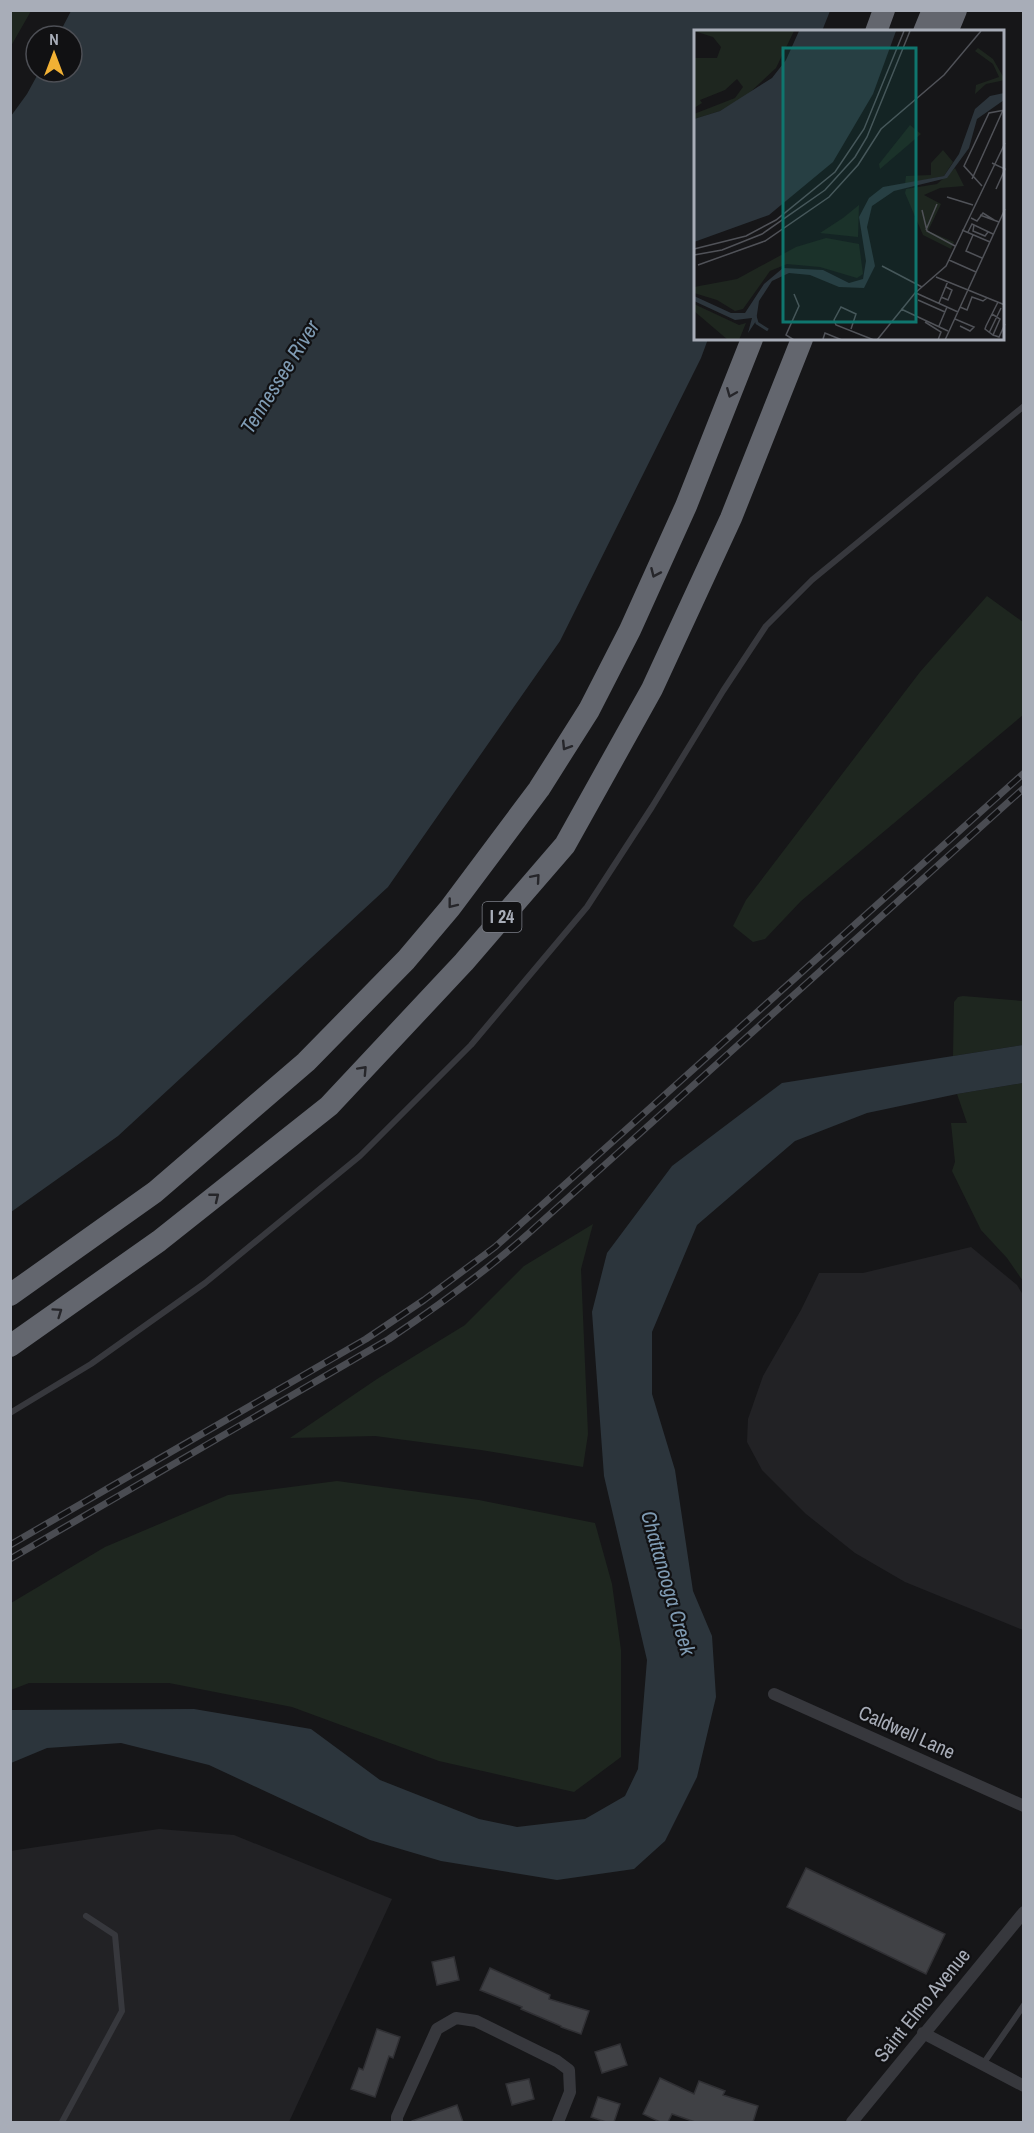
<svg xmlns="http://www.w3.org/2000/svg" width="1034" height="2133" font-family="'Archivo Narrow',sans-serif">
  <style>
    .built { fill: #222225 }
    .green { fill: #1e261f }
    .water { fill: #2c353c }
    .building { fill: #404145; stroke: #303034; stroke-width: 1.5 }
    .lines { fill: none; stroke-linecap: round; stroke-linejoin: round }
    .lane { stroke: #37383d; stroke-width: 6 }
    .street { stroke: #37383d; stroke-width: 12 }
    .highway { stroke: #63666e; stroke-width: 22 }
    .rail-casing { stroke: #4a4c52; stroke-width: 7 }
    .rail { stroke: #111113; stroke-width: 4.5; stroke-dasharray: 14; stroke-linecap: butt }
    .oneway { stroke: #26262a }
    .labels { text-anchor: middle; stroke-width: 4.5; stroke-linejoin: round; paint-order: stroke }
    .shield { fill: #111113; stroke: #7b7e86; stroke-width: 1.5 }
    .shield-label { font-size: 18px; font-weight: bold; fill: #a8adb8 }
    .street-label { font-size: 20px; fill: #a8adb8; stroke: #111113 }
    .water-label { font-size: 21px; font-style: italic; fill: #7f9bb3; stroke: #111113 }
    .inset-river { fill: none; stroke: #2c353c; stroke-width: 3 }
    .inset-road { fill: none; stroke: #505258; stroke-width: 1.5 }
    .view { fill: #0f766e; fill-opacity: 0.15; stroke: #0f766e; stroke-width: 3 }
    .inset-edge { fill: none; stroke: #a8adb8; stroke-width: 3 }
  </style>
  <rect width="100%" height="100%" fill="#161618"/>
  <path class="built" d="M971 1247 1017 1285 1023 1295V1630L905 1582 855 1553 806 1514 762 1470 747 1442 748 1419 763 1376 801 1310 819 1273H863Z
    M159 1829 234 1835 392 1899 289 2122H11L10 1851Z"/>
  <path class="green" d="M11 10 31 11 11 46 10 11Z
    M987 596 1023 622V715L801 901 765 939 753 942 733 926 746 900 920 672Z
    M963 996 1023 1001V1045L953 1056 954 1002 958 997Z
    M1023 1083V1281L1007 1258 981 1230 952 1171 955 1162 951 1123H967L957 1094Z
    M593 1224 581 1269 588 1434 583 1467 481 1450 375 1436 290 1438 377 1379 465 1325 524 1266Z
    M337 1481 479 1500 595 1523 612 1584 621 1650V1757L574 1792 439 1761 292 1707 169 1683H29L11 1690V1603L105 1547 228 1495Z"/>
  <path class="water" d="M71 11H830L822 31 695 32V339H708L701 358 560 641 388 887 118 1136 11 1212V116L27 94 39 72H72V36H58Z
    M1023 1045V1083L957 1094 867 1113 795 1141 697 1225 652 1332V1394L675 1470 693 1591 712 1636 716 1697 697 1777 665 1841 634 1869 557 1880 441 1861 370 1840 209 1765 121 1743 47 1748 11 1763V1710L194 1709 311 1729 380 1780 479 1819 517 1827 585 1819 625 1796 638 1769 647 1660 604 1476 592 1312 607 1253 672 1166 782 1083Z"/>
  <path class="building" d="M806 1868 945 1934 926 1974 787 1907Z
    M454 1957 459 1980 437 1985 432 1962Z
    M490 1968 550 1995 549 1999 589 2011 581 2034 561 2027V2026L521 2009 522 2007 480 1990Z
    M377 2029 400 2037 393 2058 389 2056 375 2097 351 2089 359 2068 363 2070Z
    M620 2044 627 2065 602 2073 595 2052Z
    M660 2078 694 2094 699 2081 725 2091 723 2095 758 2106 753 2122H695L672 2114 668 2122H660L643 2114Z
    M529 2079 534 2099 512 2105 506 2084Z
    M598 2097 620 2104 614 2122H606L591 2117Z
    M457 2105 463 2122H412V2121Z"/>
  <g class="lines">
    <path class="lane" d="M10 1413 91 1364 205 1283 360 1156 471 1045 587 907 652 807 723 691 766 626 812 580 1024 406
      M983 2064 1024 2005
      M62 2122 122 2011 115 1935 86 1916"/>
    <path class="street" d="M774 1694 1024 1806
      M923 2033 1024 2086
      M397 2122V2117L437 2029 456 2018 476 2021 557 2061 569 2070 570 2092 558 2122
      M852 2122 1024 1912"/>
    <path class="highway" d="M876 32 884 10
      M924 32 933 10
      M947 32 956 10
      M10 1295 155 1192 306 1062 406 960 450 908 539 789 589 710 630 630 686 506 752 339
      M10 1346 159 1241 329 1106 464 962 565 845 652 689 731 518 802 339"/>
    <g class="rail-casing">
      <path id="rail" d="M10 1545 366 1339 424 1300 495 1247 1024 773
        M10 1559 389 1339C438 1306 485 1272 529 1233L1024 788"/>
    </g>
    <use href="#rail" class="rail"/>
  </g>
  <defs><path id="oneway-chevron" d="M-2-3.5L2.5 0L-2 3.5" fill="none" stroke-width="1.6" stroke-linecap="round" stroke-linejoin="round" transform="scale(1.5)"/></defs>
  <g class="oneway">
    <use href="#oneway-chevron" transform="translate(731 393) rotate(112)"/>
    <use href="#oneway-chevron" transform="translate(655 573) rotate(114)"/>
    <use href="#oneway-chevron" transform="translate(566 746) rotate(122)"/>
    <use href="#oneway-chevron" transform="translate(536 878) rotate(-49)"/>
    <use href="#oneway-chevron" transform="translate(452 904) rotate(128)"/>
    <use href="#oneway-chevron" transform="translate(363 1070) rotate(-47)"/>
    <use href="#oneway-chevron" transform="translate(215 1197) rotate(-39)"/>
    <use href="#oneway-chevron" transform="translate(58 1312) rotate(-35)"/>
  </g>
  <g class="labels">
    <rect class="shield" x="482.5" y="902" width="39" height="30" rx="4.5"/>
    <g class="shield-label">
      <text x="502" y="923">I 24</text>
    </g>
    <g class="street-label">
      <text transform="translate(907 1732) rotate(24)" y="7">Caldwell Lane</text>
      <text transform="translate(922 2005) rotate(-51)" y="7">Saint Elmo Avenue</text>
    </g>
    <g class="water-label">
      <text transform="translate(280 377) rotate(-58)" y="7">Tennessee River</text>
      <text transform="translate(668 1583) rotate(74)" y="7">Chattanooga Creek</text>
    </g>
  </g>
  <g transform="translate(694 30)">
    <rect width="310" height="310" fill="#161618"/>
    <path d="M0 1H100L82 38 52 66 26 81 0 89V84L41 68 49 57 43 49 31 60 6 70 8 73 0 78V28H23L27 17 19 7ZM284 18 299 29 311 50 292 54 281 64 282 55 305 47 299 34 281 21ZM216 95 227 104 186 139 185 134ZM249 120 259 132 250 146 211 154 212 146 237 145V133ZM261 138 270 156 246 158 230 165 247 174 234 201 260 212 257 219 229 205 211 163 212 159 243 154ZM165 175 164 207 126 203 149 188ZM132 208 165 214 169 244 163 248 126 237 93 234 76 241 49 279 41 281 23 270 0 263V257L43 249 102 217ZM0 274 45 295 52 293 45 310H34L0 281Z" fill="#1e261f"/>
    <path d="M105 1H202L179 64 139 132 75 185 0 212V89L26 81 78 48 92 30ZM310 63V70L283 89 275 118 253 148 200 161 178 176 173 197 181 236 170 258 145 257 116 245 95 243 78 251 65 271 62 291 54 303 58 288 41 290 0 271V266L37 283H51L70 254 89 238 129 240 155 253 169 249 172 231 165 187 175 168 189 157 250 146 265 124 281 79 296 66Z" fill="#2c353c"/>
    <path class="inset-river" d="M61 286 63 293 74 300"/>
    <path class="inset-road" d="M298 133 311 139 302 159M278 149 309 80M288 156 270 136 295 83 311 80M253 167 279 175M228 180 233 201 261 216M286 185 305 192M277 188 283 191 289 183 300 190M280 195 279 201 291 206 294 202M232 200 243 174M268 200 296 212M274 202 278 194 299 204M279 205 272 221 288 228M0 219 52 206 82 190 141 142 170 99 210 1M0 225 28 220 68 204 131 160 161 127 173 107 216 1M255 230 282 242M4 235 71 211 135 167 164 135 187 99 250 45 287 1M188 236 228 257M242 247 311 275M222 263 264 282M247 267 254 270 258 260 252 257M224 270 251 282M245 273 254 251M266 277 273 280 278 267 289 271 293 268M207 279 254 301M298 284 306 289 299 305 291 299 292 296 304 272M261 289 280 297 276 301 266 296M231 292 247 302 244 310M245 296 253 277M157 299 162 284 147 277 140 290 142 295 180 310M295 303 307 278M299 305 305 307 311 294M129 309 131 303 148 310M100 310 92 305 105 276 100 264M183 310 221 263 252 236 311 113M251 310 311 179"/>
    <path class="view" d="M89 18H222V292H89Z"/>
    <rect width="310" height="310" class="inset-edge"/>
  </g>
  <rect width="1034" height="2133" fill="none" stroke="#a8adb8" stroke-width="24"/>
  <g transform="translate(54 54)"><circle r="28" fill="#111113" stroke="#4d4f55" stroke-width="1.5"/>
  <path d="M0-4.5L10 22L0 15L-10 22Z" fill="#f2b134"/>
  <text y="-9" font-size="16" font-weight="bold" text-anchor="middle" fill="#a8adb8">N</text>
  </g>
</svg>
